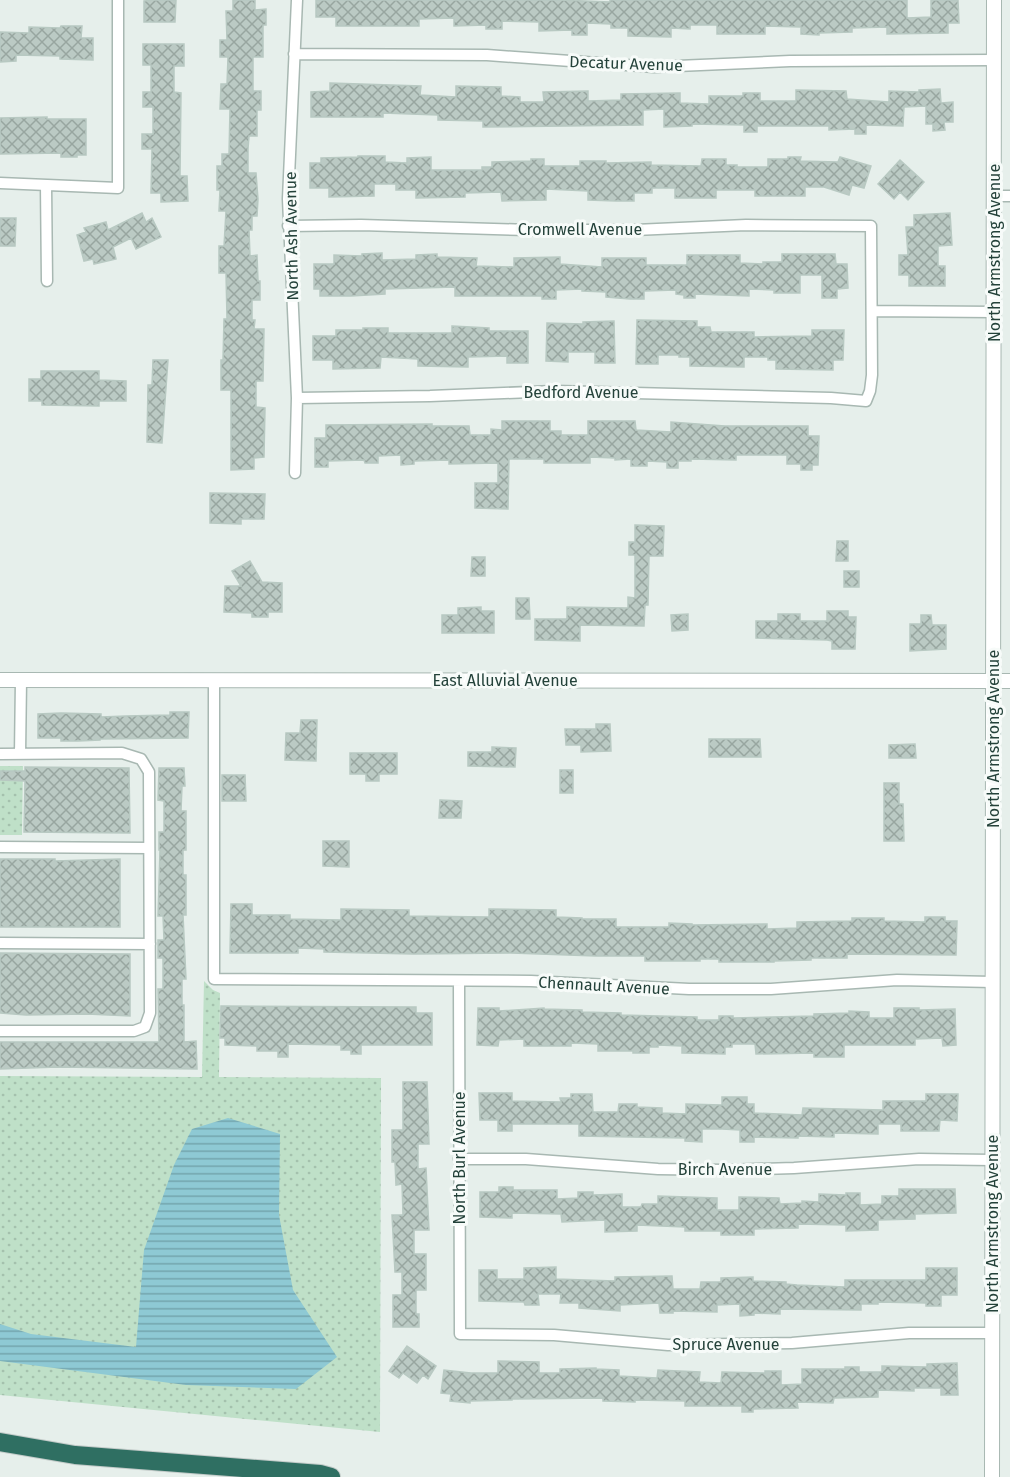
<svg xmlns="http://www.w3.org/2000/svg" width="1010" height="1477" font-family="'Fira Sans',sans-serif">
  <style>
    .grass { fill: url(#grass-dots) }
    .water { fill: url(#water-rules) }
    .building { fill: url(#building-cross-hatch); stroke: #b8c9c2; stroke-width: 1.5 }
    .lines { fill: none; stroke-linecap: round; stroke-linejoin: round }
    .minor-casing { stroke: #a8b8b2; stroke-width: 13 }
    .tertiary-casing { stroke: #a8b8b2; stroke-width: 16 }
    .motorway-casing { stroke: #c2cac8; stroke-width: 20 }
    .minor { stroke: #fff; stroke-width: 10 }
    .tertiary { stroke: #fff; stroke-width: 14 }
    .motorway { stroke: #2f6f62; stroke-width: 18 }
    .labels { text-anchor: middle; stroke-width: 6; stroke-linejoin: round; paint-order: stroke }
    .street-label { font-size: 16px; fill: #24423a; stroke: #f7fbf9 }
  </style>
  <defs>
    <pattern id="grass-dots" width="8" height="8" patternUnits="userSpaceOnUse" patternTransform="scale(1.5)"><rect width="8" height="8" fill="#bfe0c8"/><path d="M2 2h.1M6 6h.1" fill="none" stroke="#a4c1ad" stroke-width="1.8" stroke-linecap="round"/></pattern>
    <pattern id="water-rules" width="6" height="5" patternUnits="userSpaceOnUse" patternTransform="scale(1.5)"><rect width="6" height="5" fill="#8ec9d4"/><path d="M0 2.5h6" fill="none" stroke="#74a5ad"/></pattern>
    <pattern id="building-cross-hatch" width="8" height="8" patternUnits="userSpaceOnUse" patternTransform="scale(1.5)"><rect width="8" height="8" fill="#bbcac4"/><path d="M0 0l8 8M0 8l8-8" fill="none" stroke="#98a6a0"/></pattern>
  </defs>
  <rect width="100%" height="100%" fill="#e6efeb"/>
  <path class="grass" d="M0 766H23L22 835H0Z
    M204 981 213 990 220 993 219 1077 381 1078 380 1432 0 1395V1076L202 1077Z"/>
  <path class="water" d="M228 1118 280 1134 279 1215 293 1290 337 1357 296 1389 186 1385 0 1361V1324L31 1334 136 1347 144 1250 174 1165 192 1129Z"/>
  <path class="building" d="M154 0H176L175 22H144V1Z
    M233 0H255V10L266 9V25H263V57H253V91H261V110H257V136H249L248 149V173H256L258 199 257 216H252V230H249L250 256 257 255 258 281H260V300H252V320H255L254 329H264L263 381H256V407L265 408 264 457 254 458V469L231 470V390H221V360H223L224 319H227L226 273H219V246H224L226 211H219L220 190H217V166H222V154H229L230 109H220L221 84H227L228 57H220V40H227L226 11H233Z
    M316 0H560L610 2V0H907V18L931 17V0H958L959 23H948V33L887 34V27L852 28V32L819 33V35L801 34V27L765 26V34H717V25H690V29L671 28V37L628 36V28H611V24L587 23V35H572V30L539 31V22L502 21V29H486V25L454 26V18L419 19V26H336V17H316Z
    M61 26H82L81 38H93V60L60 59V56L16 55V61L0 62V32L29 33V27L60 28Z
    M143 44H184V66H174V92L181 93 180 176H187L188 201 161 202V193H151L152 149H142V134H153V107H143V92H151V65H143Z
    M330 83 421 86 420 95 456 97V86L501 87V96L520 97V102H544L543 92 588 91V101L621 100V94L680 93V103L709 104V96H743V93H760V101H796V90L846 91 847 99 889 102V91L919 92V90L940 89 941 103 953 102V122H944L945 130 933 131V124H926V106L904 107 903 126 866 125V134H855V129L829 130V126H757V132H744V125L692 124V126L664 127V109L643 110V125L483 127V121L438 120V115L383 113V117H311V92L330 91Z
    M47 117V119H86V155H77V157H61V153L0 154V118Z
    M358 156H385V162L407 163V158L431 157V170H482V167H492V162L531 161V159H544V166H580V161H606V163L651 162V165L701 166 702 159H726V165H737V167H768V159H788V157H801L800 161 838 162 840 157 871 166 864 188 852 185 849 195 824 187H805V196H755V190H716V198H675V188H652V193H634V201H616L588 200V191L546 189V200L502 201 501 192 465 193V197L416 198V190H396V184H374V196L329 197V188H310V163H321V158L358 157Z
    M900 160 924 182 908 200 900 192 894 199 878 184Z
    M142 213 146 222 152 218 161 237 136 249 131 238 113 247 116 259 94 264 93 259 84 261 77 235 86 232 84 228 106 222 108 230Z
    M950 213 952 245 938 246V266H945V286H909V275H899V255H908L906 227H914V215Z
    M0 218H16L15 246H0Z
    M382 253V260L416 259V255L437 254V257L477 258 476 266 514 267V258L560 257V264L602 267V258H646V265H687V255H740V263L763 264V262H782V254H835L836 264H847L848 288 837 289V298H822V275H800V293H774V290L749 289V296L695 294V298H684V295L676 294V290L644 291V299H630L606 297V292L582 291V289L556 290V299H542V296H455V287L385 289V294L351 296H320V289H314V264H334V255L362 256V254Z
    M637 320 697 321V327H710L711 332H754V337L812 336V330H844L843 360H833V370L776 369V360H768V357H744V367L690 366V357H679V355H658V364H636Z
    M614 321 615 363H595V352H568V362L546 361 547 323 583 324V322Z
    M452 326 489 328V331H528V363H507V356L468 357V367L418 366V359L381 357 380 368 333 369V360H313V336H336V330H363V328H388V333H452Z
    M153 360H168L162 443 147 442 148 385H152Z
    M41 371H99V380L126 381V401H99V406L42 405V401H29V379H41Z
    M502 421H550V431H561V435H588V421H635L636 430 671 432V422L725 426H808V436H819L818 465H812V470H801V464H787V455H736V460L691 459V461H678V468H667V462L647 461V466H631V459L615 460V458L590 457V463H544V459H509L508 509 475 508V483H498V463L449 464V460L414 461V464L401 465V455L378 456V463H365L364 460 328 461V467H315V438H326V425L432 424V426H469L470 435H491V429L502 430Z
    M210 493 265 494 264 519H241V524L210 523Z
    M635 525 664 526 663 556H649L648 605H645L644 626 580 625V641L535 640V619H567V607L628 608V597L635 598V555H629V542H635Z
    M837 541H848V561H836Z
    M472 557H485V576H471Z
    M250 561 262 582 282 583V612H268V617H252V613L224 612 225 586H241L232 571Z
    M844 571H859V587H844Z
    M516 598H529L530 619H516Z
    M481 607V611H494V633H442V615H458V608Z
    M827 611H848V617H856L855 649H832V641L827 640 756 638V621H778V614H800V621H827Z
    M688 614V630L672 631 671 615Z
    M921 615H931L932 625H946V649L910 651V624H921Z
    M170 712H189L188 738 100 739V740L78 741H61V738H38V714L61 713 101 714V717L126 716 170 715Z
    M301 720H317L316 761 285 760 286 733H300Z
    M596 724H610L611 751 581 752V745H566L565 729H596Z
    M709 739H760L761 757H709Z
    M915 744 916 758H889V745Z
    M492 747 516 748 515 767 468 766V752H492Z
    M350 753H397V774H379V781H366V774H350Z
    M25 767 129 768 130 833 24 832 25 781 0 780V771H25Z
    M159 768H184L185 786H182L181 811H186V850H183V875H186V915H183L186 979H182V1005H184V1042L196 1041 197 1069 58 1067 0 1069V1042H159L158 989H163V958H158V940H164L163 916H158L160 850H159V832H164V801L158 800Z
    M560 770H573V793H560Z
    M222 775H245L246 801H222Z
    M884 783H899V804H903L904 841H884Z
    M440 800 462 801 461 818H439Z
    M323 841H349V867L323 866Z
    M0 859H55V861L120 859V927H0Z
    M231 904H252V915H290V919L341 920V909L409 910V916L489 917V909L556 910V917L582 918V919H616V927H669V923L692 924V925L767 924V929L797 928V922L852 921V918H884V921L925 922V917H945V921H957L956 955 847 954V958H811V960L774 961V962H719V959H700V961H645V956H596L511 953 414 954 324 952V949L298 948V953H230Z
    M0 953 130 954V1016L87 1014 26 1015 0 1013Z
    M221 1006 416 1007V1013H432V1045H361V1054H351V1050H341V1045L288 1044V1057H278V1051H257V1046L225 1045V1038H220Z
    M478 1008H499V1011L544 1008V1009L582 1010V1012L621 1013V1015L697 1017V1020H719V1016H733V1018L814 1016V1014L849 1013V1011L869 1012V1018H894V1008H919V1010L955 1009 956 1045 943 1046 942 1038 915 1039V1045H844V1057H814V1053L756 1054 755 1044H732V1047H725V1054L682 1053V1046L658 1045V1047H649V1053H633V1051H598V1044L571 1043V1046H524V1039L499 1040 498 1046 477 1045Z
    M403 1082H427L429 1144H418V1169L426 1168 429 1230H414V1254H426V1290H416V1314H419V1327H393V1295H402V1272H395L392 1215H403L402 1184 396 1185 395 1162H392V1130H403Z
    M479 1093H512V1101L561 1102 560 1098H571V1094H592L593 1112H618L619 1104H637V1107L662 1108V1113L686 1114V1104L722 1105V1097H747V1104H754V1113L802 1115 803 1108 883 1110V1101H926V1094H958L957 1121 940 1120 939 1131H901V1124H878V1134L834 1133V1137L798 1136V1138L754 1137V1142H740V1130L722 1129H702V1142L685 1141V1138L579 1136V1124H512V1131H498V1120H480Z
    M499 1187H513V1190H557V1199L578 1198V1192H593V1195L622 1194V1207H641L642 1204H658V1196L717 1198V1210H739V1197L779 1198 780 1204 802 1203V1201L819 1202V1194L846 1195V1193H860V1205L882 1204V1196H899V1189H955L956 1213 915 1214V1219L878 1220V1230L846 1231V1225L798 1224V1228L754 1229V1235H721V1231H685V1227L637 1225V1231L605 1232V1220L562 1222 561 1214 512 1213V1218L480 1217V1192H499Z
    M556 1267V1279L615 1281V1277L672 1276 673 1289H700L701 1282H721V1278L753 1277V1281L786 1282V1284L797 1285 845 1287V1280H926V1268H957V1295H941V1306H926V1303L878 1302V1304H861V1310L780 1309V1314L754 1313V1315L740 1316V1304L717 1305V1312L673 1311V1313H660L659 1303 620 1305V1311L579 1308V1303H560L561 1294H538L539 1305H525L524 1302 479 1301V1270H497V1279H524V1268Z
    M407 1346 436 1366 428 1379 423 1375 417 1383 403 1373 399 1378 389 1371Z
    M498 1361 539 1362V1373H560V1369L596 1368V1369L619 1370V1376L657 1378 658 1370 700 1372 699 1382 721 1383 722 1372 765 1373V1371H781V1385L802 1384V1369H845V1367H859V1372H882V1366L927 1367V1364L957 1363 958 1395H941V1388H914V1391L878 1390V1397L834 1398 833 1403 797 1402 798 1408 753 1409V1412H742V1406H685V1401L635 1400V1402L603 1401V1398L512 1399V1400L470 1401V1403L450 1401 451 1394 441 1393 444 1370 471 1373H498Z"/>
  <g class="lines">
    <g class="minor-casing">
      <path id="minor" d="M294 54 487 55 654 67 790 61 994 60
        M0 183 118 188V0
        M46 185 47 281
        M994 196H1010
        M288 226 361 225 529 230H635L746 225 871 226 872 375 870 391 866 401 831 398 555 391 430 396 297 398
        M872 311 994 312
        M295 473 297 398 288 199 297 0
        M214 680V979L531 981 689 989H771L897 980 993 982
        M0 754 122 753 141 759 149 772 150 1013 145 1027 134 1031H0
        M20 754 21 680
        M0 847 149 848
        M0 943 150 944
        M459 981 460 1334 554 1335 668 1345 792 1343 909 1333H992
        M459 1159H526L658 1169 724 1170 794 1168 919 1159 992 1160"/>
    </g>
    <g class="tertiary-casing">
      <path id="tertiary" d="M0 680 1010 681
        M992 1477 994 0"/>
    </g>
    <g class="motorway-casing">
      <path id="motorway" d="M0 1442 75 1455 320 1474 331 1477"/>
    </g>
    <use href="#minor" class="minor"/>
    <use href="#tertiary" class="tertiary"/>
    <use href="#motorway" class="motorway"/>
  </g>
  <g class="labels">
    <g class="street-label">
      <text transform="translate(626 63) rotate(2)" y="6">Decatur Avenue</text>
      <text x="580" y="235">Cromwell Avenue</text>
      <text transform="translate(291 236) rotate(-91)" y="6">North Ash Avenue</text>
      <text transform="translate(994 253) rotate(-90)" y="6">North Armstrong Avenue</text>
      <text x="581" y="398">Bedford Avenue</text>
      <text x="505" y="686">East Alluvial Avenue</text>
      <text transform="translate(993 739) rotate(-90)" y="6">North Armstrong Avenue</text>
      <text transform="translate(604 985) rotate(3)" y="6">Chennault Avenue</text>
      <text transform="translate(459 1158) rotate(-90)" y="6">North Burl Avenue</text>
      <text x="725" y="1175">Birch Avenue</text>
      <text transform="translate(992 1224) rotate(-90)" y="6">North Armstrong Avenue</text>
      <text x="726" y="1350">Spruce Avenue</text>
    </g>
  </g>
</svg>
